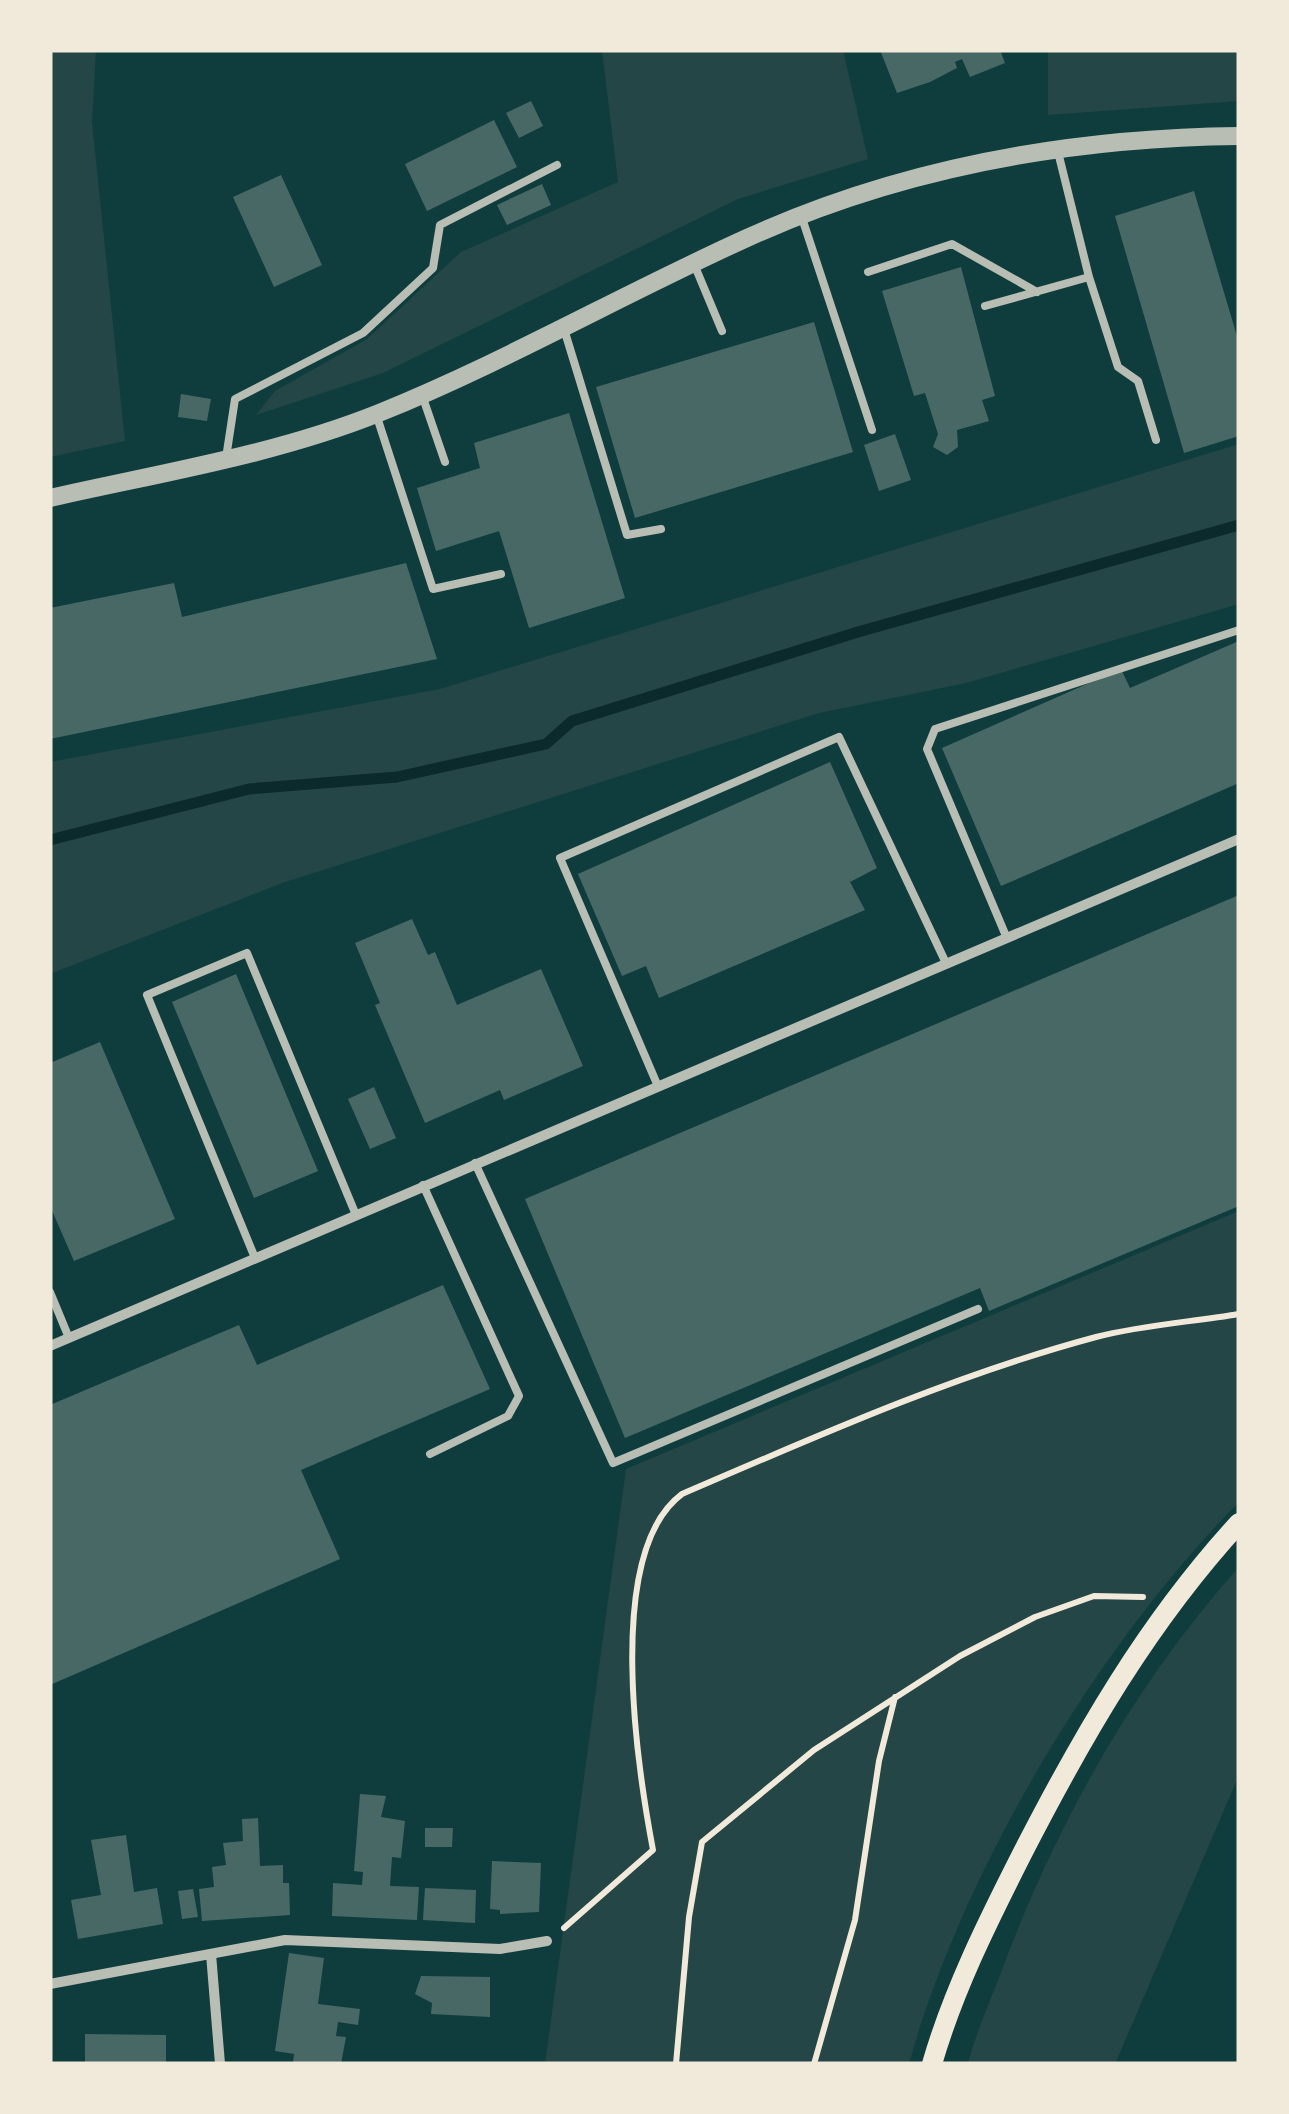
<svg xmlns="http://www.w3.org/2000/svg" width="1289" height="2114" font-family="'DM Sans',sans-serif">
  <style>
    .green { fill: #244646 }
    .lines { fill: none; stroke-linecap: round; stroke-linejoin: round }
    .stream { stroke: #0a2a2b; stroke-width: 11 }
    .building { fill: #486865 }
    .path { stroke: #f1e9da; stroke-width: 6 }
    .service { stroke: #b8beb3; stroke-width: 8 }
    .minor { stroke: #b8beb3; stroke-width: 10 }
    .tertiary { stroke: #b8beb3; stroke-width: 18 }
    .secondary { stroke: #f1e9da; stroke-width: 20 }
  </style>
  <rect width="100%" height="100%" fill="#0f3d3e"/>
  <path class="green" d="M50 50H96L92 122 125 441 50 457Z
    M602 50H843L868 159 738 199 383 373 256 415 275 391 367 339 461 252 618 182Z
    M1048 50H1239V101L1048 115Z
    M1239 444V604L966 683 819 713 282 883 50 974V762L440 689Z
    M1239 1211V1502C1099 1643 962 1871 909 2064H545L626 1469Z
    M1239 1567V1775L1115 2064H968C975 2035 988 2006 999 1978 1053 1830 1133 1685 1239 1567Z"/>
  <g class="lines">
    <path class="stream" d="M50 840 249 789 397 777 546 744 572 721 858 632 1239 525"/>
  </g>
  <path class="building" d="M880 50H1000L1005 63 970 77 962 59 955 62 957 68 930 82 897 93Z
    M531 101 543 126 519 138 506 113Z
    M494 120 517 167 427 211 405 164Z
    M281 175 322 265 274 287 233 197Z
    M542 184 551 205 507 225 497 205Z
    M1194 191 1239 343V436L1184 453 1115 216Z
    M961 267 995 396 982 400 989 421 957 430 958 447 947 455 933 447 938 434 925 393 914 396 882 291Z
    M814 322 853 452 635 518 596 387Z
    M181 394 211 399 207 421 178 417Z
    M569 413 625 598 529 628 499 531 436 551 417 488 480 468 474 443Z
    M895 434 911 480 879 491 864 445Z
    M406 563 437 659 50 739V608L174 583 182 617Z
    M1239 641V783L1001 886 942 748 1121 669 1130 688Z
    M830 762 877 868 850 882 865 910 659 998 646 966 622 976 578 874Z
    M1239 895V1206L989 1311 980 1288 625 1438 525 1199Z
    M412 919 428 955 435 952 457 1005 541 969 583 1066 504 1100 500 1090 425 1123 375 1005 380 1003 355 943Z
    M236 974 318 1171 254 1198 172 1002Z
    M100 1042 175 1219 74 1261 50 1206V1063Z
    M374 1087 396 1138 370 1149 348 1099Z
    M443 1285 490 1389 301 1470 340 1559 50 1685V1405L239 1325 257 1365Z
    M360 1794 386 1796 381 1817 405 1821 401 1858 392 1857 390 1886 419 1887 417 1920 332 1916 333 1883 362 1885 363 1872 354 1871Z
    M258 1818 260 1866 283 1865V1883H289L290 1915 202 1921 199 1889 214 1887 212 1867 226 1865 223 1843 243 1841 242 1819Z
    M425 1828H453L452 1847H425Z
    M126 1835 134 1892 157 1888 163 1924 78 1939 71 1900 101 1895 91 1840Z
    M492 1861 541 1863 539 1912 500 1914V1910L490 1909Z
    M425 1888 476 1890 475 1923 423 1920Z
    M193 1889 198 1917 182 1919 178 1891Z
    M289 1953 324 1958 318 2004 360 2009 358 2025 338 2022 336 2036 346 2037 341 2064 293 2063 294 2054 275 2051Z
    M421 1976 490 1977V2017L431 2014 432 2003 415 1994Z
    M85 2034 166 2035V2064H85Z"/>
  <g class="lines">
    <path class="path" d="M564 1928 653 1850C637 1765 604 1552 682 1494 817 1436 954 1375 1096 1337 1142 1325 1192 1322 1239 1314
      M676 2064 689 1917 702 1842 814 1750 960 1656 1035 1617 1094 1596 1143 1597
      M814 2064 855 1920 879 1761 895 1697"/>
    <path class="service" d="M1058 152 1089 277 1118 367 1138 381 1156 440
      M801 215 872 430
      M694 264 722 331
      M868 272 952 244 1037 292
      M985 306 1089 277
      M564 329 627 535 661 529
      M422 395 445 462
      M376 414 433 589 501 574
      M226 458 235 399 363 333 433 268 440 225 557 165
      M1006 936 927 749 935 729 1239 630
      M657 1084 560 858 839 737 945 961
      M475 1163 613 1463 978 1309
      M423 1185 519 1396 508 1416 430 1454
      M255 1258 147 995 247 953 356 1215
      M50 1292 69 1338"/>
    <path class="minor" d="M50 1346 1239 839
      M211 1954 220 2064
      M50 1984 285 1940 500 1949 547 1941"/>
    <path class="tertiary" d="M50 498C160 473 274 455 379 413 505 362 623 294 747 238 903 167 1069 138 1239 136"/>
    <path class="secondary" d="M932 2064C953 1991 988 1921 1022 1854 1083 1735 1148 1622 1239 1523"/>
  </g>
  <rect width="1289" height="2114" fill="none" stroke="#f1e9da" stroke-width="105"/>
</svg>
